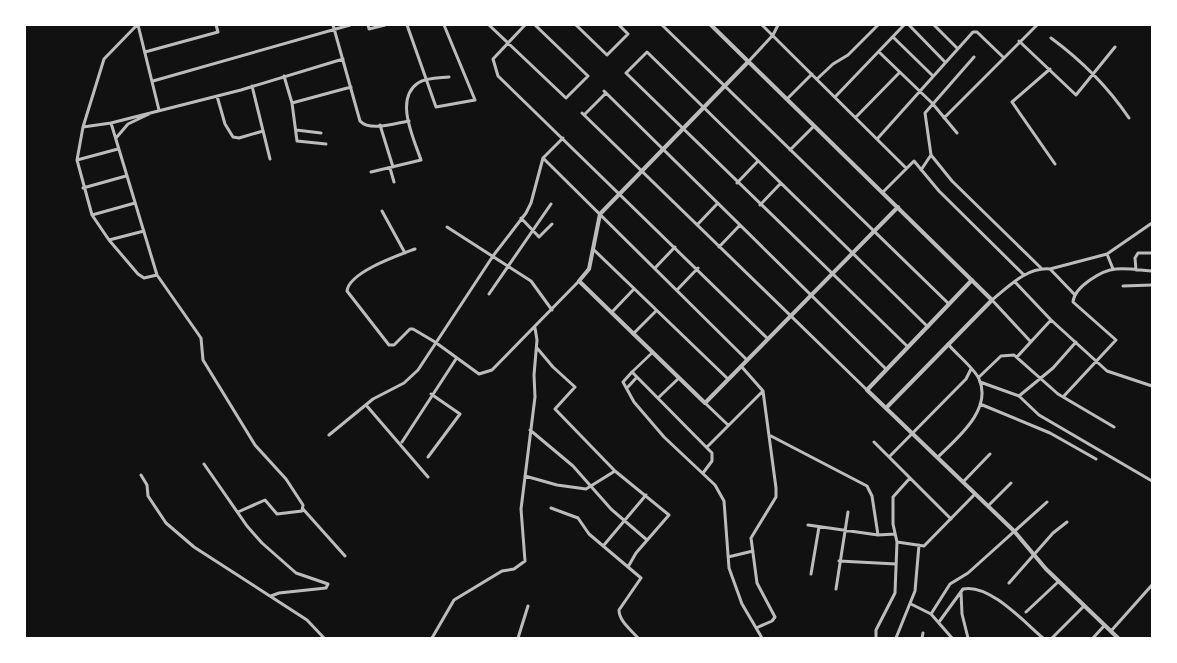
<svg xmlns="http://www.w3.org/2000/svg" width="1177" height="663" font-family="Arial,sans-serif">
  <style>
    .lines { fill: none; stroke-linecap: round; stroke-linejoin: round }
    .pedestrian { stroke: #bcbcbc; stroke-width: 2.5 }
    .minor { stroke: #bcbcbc; stroke-width: 3 }
    .tertiary { stroke: #bcbcbc; stroke-width: 4 }
  </style>
  <rect width="100%" height="100%" fill="#111"/>
  <g class="lines">
    <path class="pedestrian" d="M632 372 653 352"/>
    <path class="minor" d="M137 25 104 59 83 127 77 160 92 215 109 240 138 274 144 278 157 275
      M138 25 159 110
      M333 25 360 121C370 132 396 123 409 121
      M368 25 369 29 385 25
      M407 25 436 107 475 100 444 25
      M489 25 566 98 588 76 535 25
      M525 25 493 59 498 76 768 339
      M576 25 607 55 628 34 619 25
      M662 25 949 304
      M762 25 906 168
      M909 25 944 61
      M934 25 957 48
      M893 37 932 75
      M1051 38C1081 60 1108 87 1129 118
      M1019 41 1076 95 1115 47
      M145 52 218 32 216 25
      M879 52 932 103 957 133
      M974 57 925 113 931 155 952 181 1041 268
      M748 62 773 35 778 25
      M1050 69 1012 102 1055 164
      M284 76 292 103 297 141 326 144
      M817 79 833 64 848 55 878 25
      M153 81 350 25
      M252 86 270 159
      M604 91 886 369
      M217 96 225 124 233 137 239 138 263 131
      M835 97 904 25
      M787 99 812 74
      M292 103 351 87
      M582 113 867 390
      M584 115 606 93
      M856 117 900 72
      M944 118 1037 25
      M111 123 157 275 201 338 203 360 255 445 286 479 303 505 302 511 277 514 265 500 238 512
      M380 125 393 167
      M83 127 111 123 241 90 343 59
      M296 130 321 133
      M116 138 128 124 149 114
      M878 138 973 32H977L1003 57
      M790 150 814 126
      M543 158 747 360
      M77 160 118 149
      M390 168 394 182
      M921 170 931 155
      M371 172 421 160C414 139 394 99 418 83 427 77 440 78 449 77
      M737 183 758 161
      M83 188 126 176
      M883 192 914 161 939 191 1024 275
      M760 205 781 183
      M382 211 405 253
      M92 215 135 203
      M521 218 539 237 552 224
      M697 225 718 203
      M447 227 531 281 552 310
      M109 240 144 231
      M719 247 740 225
      M415 249C399 255 349 272 347 291L389 345H394L410 329H413L435 342 479 374 492 370 579 281
      M593 249 728 379
      M1107 254 1113 269
      M655 268 675 247
      M1051 270 1075 295
      M1136 270 1135 258 1138 253H1152
      M1015 282 1051 320 1107 371 1152 386
      M1123 286 1152 285
      M677 290 698 268
      M489 294 551 204
      M612 312 634 289
      M633 334 656 311
      M1031 342 992 300C1009 286 1027 267 1050 269L1107 254 1152 223
      M908 347 626 73 647 52 928 327
      M537 348 553 367 575 387 555 409 615 471 669 515 636 553 628 567
      M1017 357 1051 320
      M741 366 763 391 776 488V497L751 538 757 583 775 617 772 621 756 628
      M979 377 1001 356 1014 355 1058 394 1114 427
      M980 382 1019 396 1039 415 1152 481
      M627 388 637 377
      M1019 396 1053 368 1076 342
      M1063 397 1116 340 1073 302C1074 287 1102 270 1116 269 1127 268 1140 270 1152 271
      M658 398 679 378
      M705 403 728 425
      M980 404 1050 433 1096 459
      M366 405 428 477
      M530 430 573 466 611 509 647 540
      M329 435 373 399 404 383 418 370 493 256 526 213 531 203 543 158 563 138
      M771 436 867 486 872 496 878 535
      M402 442 456 359
      M874 442 951 519
      M707 447 763 391
      M428 457 460 414 431 394
      M889 457 966 379 971 369
      M938 457C956 439 993 410 979 379 975 369 956 354 948 344
      M204 464 247 526 262 543 296 573 328 584 326 588 279 593 271 596
      M703 473 712 461V453L632 372 623 382 634 402 664 437 715 485 724 501 729 568 742 604 762 638
      M141 475 147 485 148 496 166 523 194 547 307 620 324 638
      M525 476 557 485 586 489 615 471
      M963 482 990 454
      M988 506 1011 483
      M551 508 578 518 589 534 641 578 619 610C619 621 631 630 638 638
      M303 509 345 556
      M808 525 878 535 895 534
      M897 542 893 524V497L910 478
      M604 545 646 495
      M728 557 753 551
      M839 561 896 564
      M811 574 819 527
      M1009 583 1053 533 1067 522
      M836 589 848 512
      M961 592 962 614 968 638
      M911 604 931 614 952 638
      M1026 612 1058 582
      M931 614 950 584 968 573 1047 502
      M939 622 963 589C989 583 1024 622 1043 638
      M1111 631 1152 585
      M432 638 454 600 502 571 514 569 525 561 521 509 535 397 534 375 537 340 535 328
      M518 638 528 606
      M876 638V630L895 593 897 542 924 546 975 494
      M896 638 915 591 919 545
      M922 638 923 633
      M1052 638 1083 607
      M1093 638 1104 626"/>
    <path class="tertiary" d="M711 25 992 300 886 408
      M748 62 600 214 589 269 579 281 705 403 898 207
      M972 280 867 390 1014 531 1046 569 1118 638"/>
  </g>
  <rect width="1177" height="663" fill="none" stroke="#ffffff" stroke-width="52"/>
</svg>
